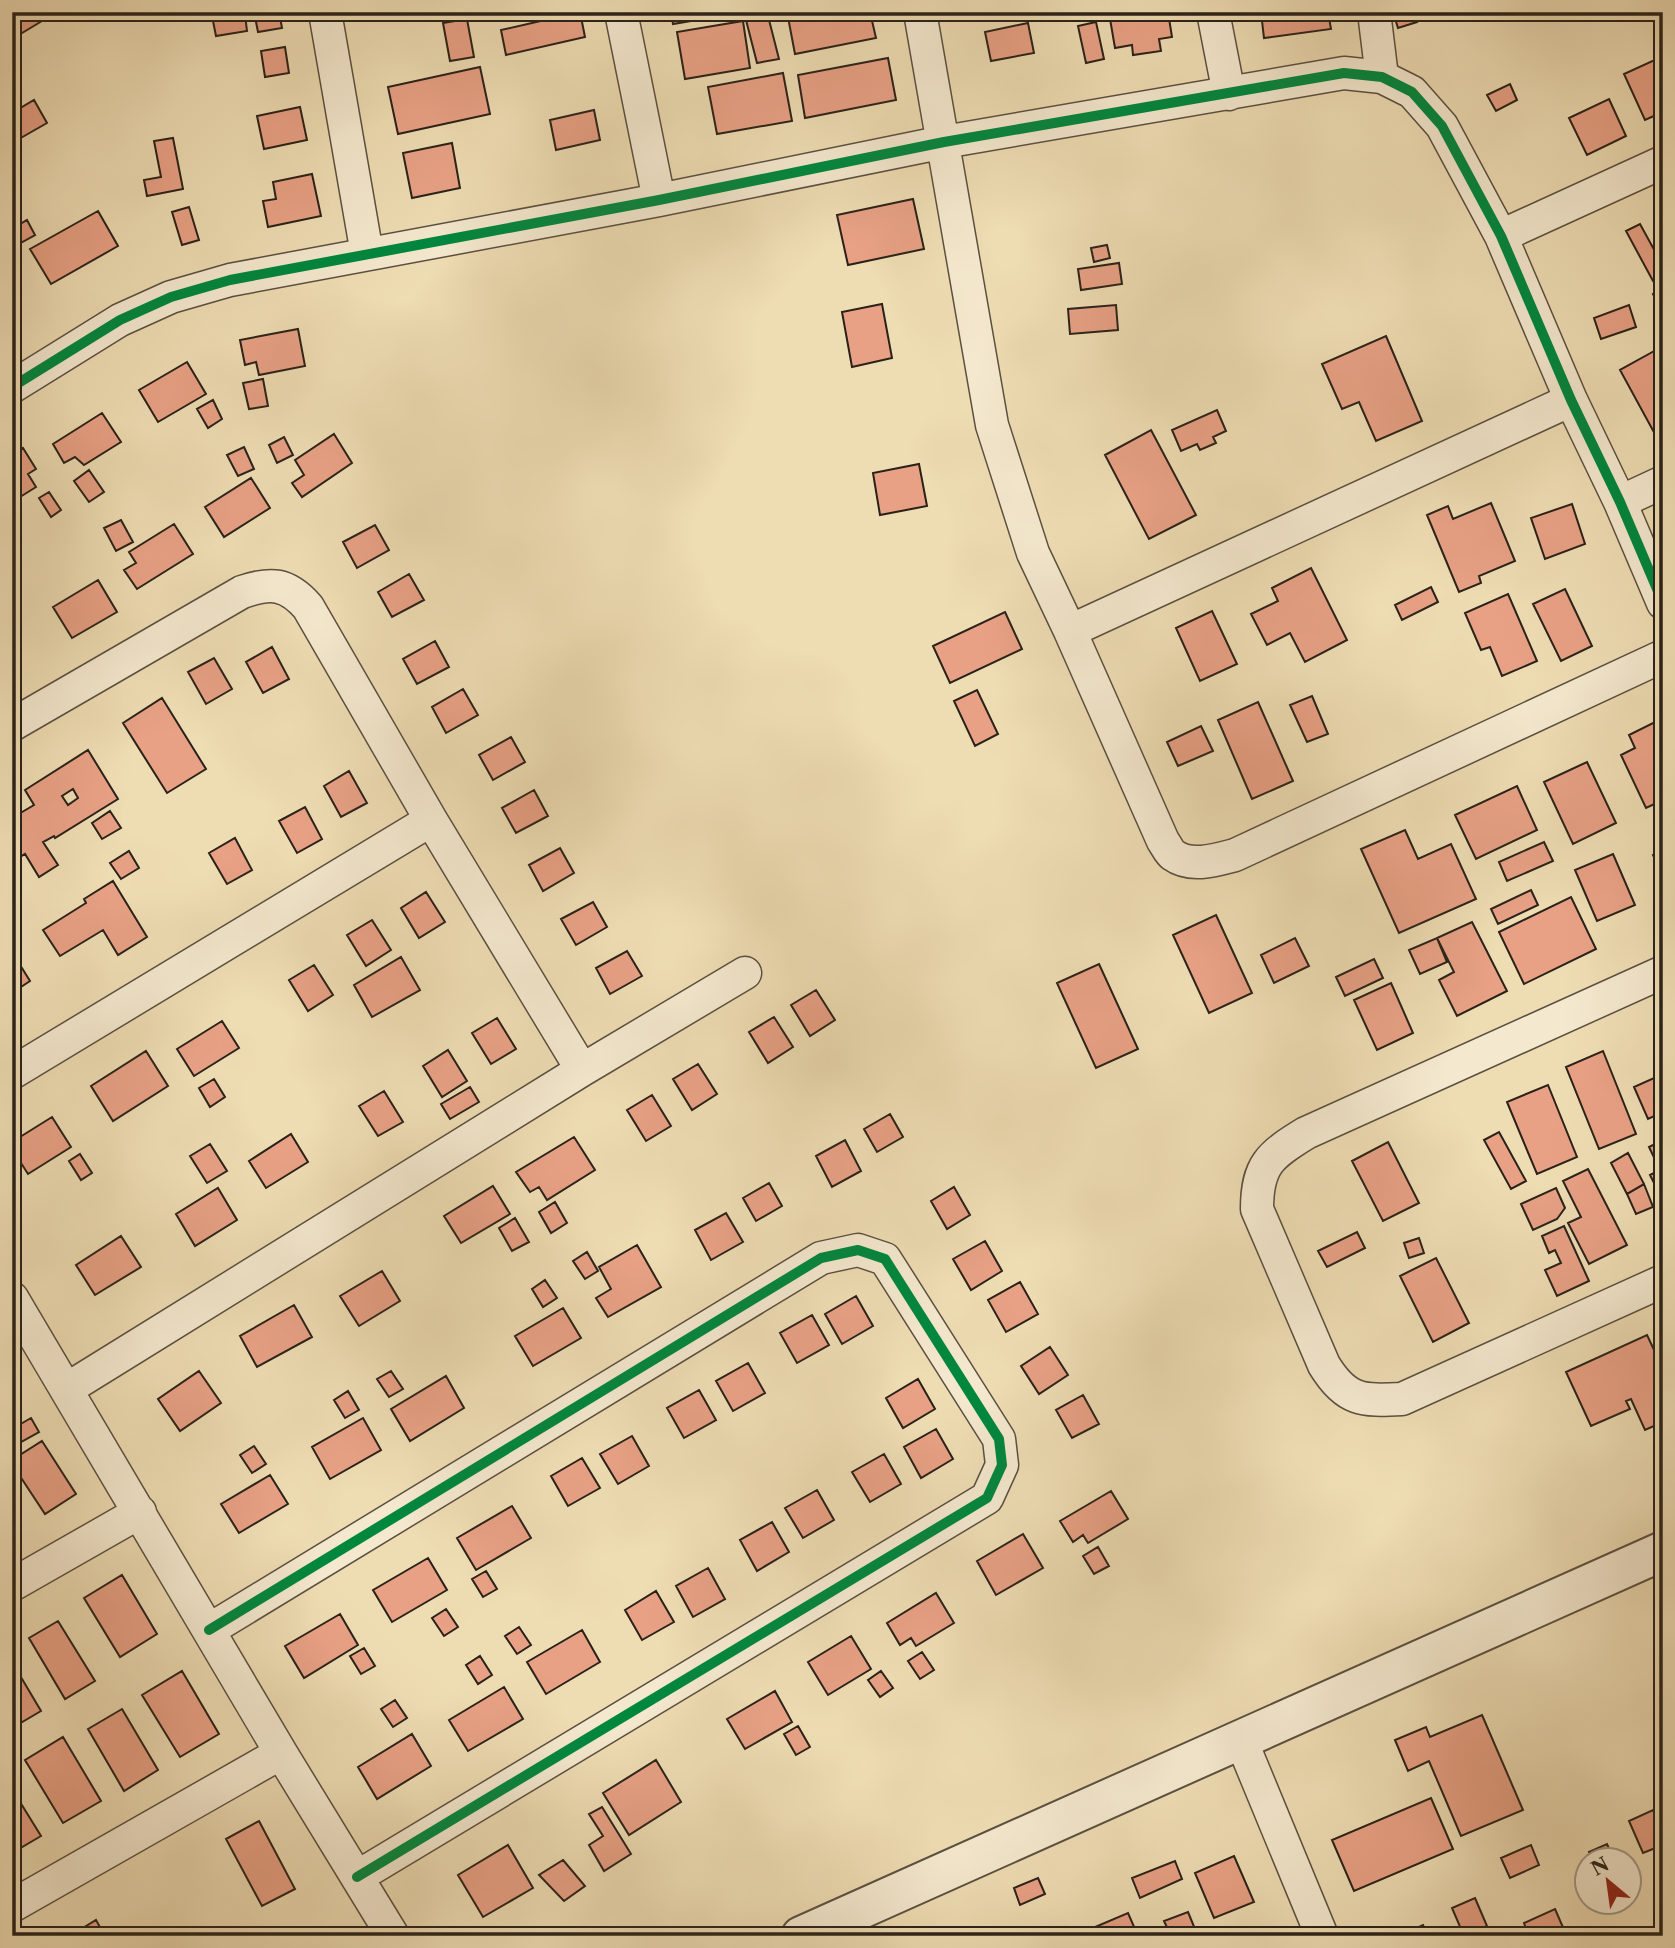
<svg xmlns="http://www.w3.org/2000/svg" width="1675" height="1948" font-family="'Libre Caslon Text',serif">
  <style>
    .building { fill: #e8a185; stroke: #2a2219; stroke-width: 2; fill-rule: evenodd }
    .lines { fill: none; stroke-linecap: round; stroke-linejoin: round }
    .minor-casing { stroke: #5b5040; stroke-width: 35 }
    .tertiary-casing { stroke: #5b5040; stroke-width: 42 }
    .minor { stroke: #f4e8ce; stroke-width: 32 }
    .tertiary { stroke: #f4e8ce; stroke-width: 38 }
    .cycleway-casing { stroke: #f4e8ce; stroke-width: 15 }
    .cycleway { stroke: #00873e; stroke-width: 10 }
  </style>
  <rect width="100%" height="100%" fill="#eedcb3"/>
  <filter id="stains"><feTurbulence type="fractalNoise" baseFrequency=".00286" numOctaves="4"/><feColorMatrix values="0 0 0 0 .2 0 0 0 0 .09 0 0 0 0 .02 0 0 0 .5 -.17"/></filter>
  <radialGradient id="worn" r=".72"><stop offset=".6" stop-color="#630" stop-opacity="0"/><stop offset="1" stop-color="#630" stop-opacity=".3"/></radialGradient>
  <path class="building" d="M12 12H37L42 21 12 39Z
    M254 12H279L282 28 258 32Z
    M580 12 585 37 506 55 501 30Z
    M671 12H739V13L673 24Z
    M767 12 779 59 757 63 745 16Z
    M787 12H870L876 38 795 54Z
    M1168 12 1172 37 1159 39 1161 51 1133 55 1132 45 1115 48 1109 13Z
    M1261 12H1328L1331 29 1264 38Z
    M1393 12H1413L1417 22 1398 28Z
    M245 15 247 31 216 36 213 21Z
    M467 19 474 57 450 61 443 23Z
    M743 21 750 68 685 79 677 32Z
    M1096 22 1104 59 1086 63 1078 26Z
    M1028 23 1034 53 991 61 985 32Z
    M285 47 289 73 265 77 261 51Z
    M888 58 896 100 805 118 798 75Z
    M1659 58 1663 66V112L1645 120 1624 74Z
    M480 67 490 114 398 134 388 87Z
    M783 73 792 121 717 134 708 87Z
    M1510 84 1517 100 1496 111 1487 95Z
    M1609 99 1626 136 1587 155 1569 118Z
    M34 100 47 123 19 139 12 127V113Z
    M300 107 307 140 264 149 257 116Z
    M594 110 600 140 556 150 550 120Z
    M173 138 183 189 147 196 144 180 161 177 154 141Z
    M452 143 460 188 412 198 403 153Z
    M312 174 321 216 268 227 263 201 276 199 273 182Z
    M913 199 924 249 848 265 837 215Z
    M189 207 199 240 182 245 172 212Z
    M98 211 118 246 51 284 30 249Z
    M27 220 35 235 17 245 12 238V229Z
    M1640 224 1663 266V276L1653 281 1626 231Z
    M1107 245 1110 258 1094 262 1091 248Z
    M1119 263 1122 284 1081 290 1078 269Z
    M1663 289V312L1662 313 1653 294Z
    M882 304 892 358 852 367 842 312Z
    M1116 305 1118 330 1070 334 1068 309Z
    M1629 305 1636 327 1601 339 1594 318Z
    M298 329 305 366 259 375 256 362 245 365 240 340Z
    M1386 336 1422 421 1376 441 1359 402 1342 409 1322 364Z
    M1656 350 1663 363V433L1656 436 1620 370Z
    M187 362 206 394 158 422 139 390Z
    M263 379 268 406 249 409 243 383Z
    M213 400 222 419 208 428 197 409Z
    M1217 410 1226 431 1213 437 1216 443 1200 450 1197 444 1181 451 1172 430Z
    M102 413 121 442 84 465 75 457 64 463 53 444Z
    M1151 430 1196 515 1149 539 1105 455Z
    M334 434 352 463 302 497 292 483 304 475 295 460Z
    M284 437 293 455 277 463 269 445Z
    M244 447 254 469 238 476 227 455Z
    M23 448 36 469 28 474 36 487 12 502V455Z
    M919 464 927 506 880 515 873 473Z
    M89 470 104 492 89 502 74 481Z
    M251 478 270 508 224 537 205 507Z
    M49 492 61 510 51 517 39 498Z
    M1491 503 1515 561 1479 576 1481 583 1459 592 1427 515 1448 506 1453 519Z
    M1572 504 1585 544 1545 559 1531 518Z
    M121 520 133 542 116 551 104 528Z
    M174 524 193 554 137 589 124 570 136 563 129 552Z
    M375 525 389 550 357 568 343 542Z
    M1311 568 1347 640 1305 662 1290 633 1267 645 1251 614 1278 601 1272 588Z
    M409 574 424 600 392 617 378 592Z
    M98 580 117 612 72 638 53 607Z
    M1431 587 1438 602 1402 620 1395 605Z
    M1565 589 1592 646 1561 661 1533 604Z
    M1508 594 1537 661 1502 676 1490 647 1481 650 1465 613Z
    M1212 611 1237 664 1200 681 1176 628Z
    M1005 612 1022 649 950 683 933 646Z
    M435 641 449 667 417 684 403 659Z
    M272 647 289 679 263 693 246 662Z
    M214 658 232 689 206 704 188 672Z
    M463 689 478 715 446 733 432 707Z
    M977 690 998 734 975 746 954 701Z
    M1312 696 1328 734 1307 742 1290 705Z
    M162 698 206 769 167 793 123 723Z
    M1258 702 1293 781 1252 799 1218 720Z
    M1657 721 1663 732V800L1646 808 1621 755 1635 748 1629 735Z
    M1201 726 1213 751 1178 766 1167 742Z
    M511 737 525 762 493 780 479 755Z
    M88 750 118 799 55 838 54 836 43 842 58 865 39 877 25 854 12 862V818L34 805 25 790ZM73 789 78 798 68 805 62 796Z
    M1587 762 1616 823 1573 844 1544 782Z
    M349 771 367 803 341 817 324 786Z
    M1517 786 1537 830 1476 859 1455 815Z
    M534 790 548 816 516 833 502 808Z
    M305 807 322 839 297 853 279 821Z
    M110 811 121 828 102 839 92 823Z
    M1405 830 1418 859 1451 844 1476 899 1399 933 1361 849Z
    M235 838 252 870 227 884 209 853Z
    M1544 842 1553 861 1507 881 1499 862Z
    M560 848 574 873 543 891 529 865Z
    M1663 850V877L1653 855Z
    M129 851 139 868 121 879 110 863Z
    M1613 854 1635 905 1597 921 1575 870Z
    M113 881 147 937 118 955 103 930 60 956 43 930 86 903 84 899Z
    M1531 890 1538 905 1498 924 1491 909Z
    M426 892 445 922 419 938 401 908Z
    M1571 897 1596 949 1524 984 1499 932Z
    M593 902 607 927 576 945 561 919Z
    M1216 915 1252 993 1209 1013 1173 935Z
    M372 920 391 950 366 966 347 935Z
    M1472 922 1507 991 1457 1016 1439 980 1454 972 1437 938Z
    M1295 938 1309 966 1274 983 1261 955Z
    M1437 938 1447 962 1420 974 1409 950Z
    M627 951 642 976 610 994 596 968Z
    M12 952 30 981 12 993Z
    M401 957 420 990 372 1017 354 985Z
    M1374 959 1383 978 1345 996 1336 977Z
    M1099 964 1138 1049 1096 1068 1057 983Z
    M314 965 333 995 308 1011 289 980Z
    M1391 983 1413 1033 1377 1050 1354 1000Z
    M816 990 835 1020 810 1036 791 1005Z
    M774 1017 793 1047 768 1063 749 1032Z
    M497 1018 516 1049 491 1064 472 1033Z
    M222 1021 239 1048 194 1076 177 1049Z
    M448 1050 467 1081 442 1097 423 1066Z
    M146 1051 168 1086 113 1121 91 1086Z
    M1603 1051 1636 1134 1599 1149 1566 1067Z
    M698 1064 717 1094 692 1110 673 1079Z
    M1654 1078 1663 1097V1112L1648 1119 1634 1087Z
    M214 1079 225 1097 210 1107 199 1088Z
    M1548 1085 1577 1157 1537 1174 1507 1102Z
    M470 1087 479 1102 450 1119 441 1104Z
    M384 1091 403 1122 378 1136 359 1106Z
    M652 1095 671 1126 646 1141 627 1110Z
    M890 1114 903 1137 877 1152 864 1129Z
    M52 1117 71 1147 28 1174 12 1149V1142Z
    M1499 1132 1526 1181 1511 1189 1484 1140Z
    M291 1134 308 1162 266 1188 249 1161Z
    M574 1137 595 1170 547 1200 539 1187 530 1192 516 1172Z
    M845 1140 861 1171 832 1187 816 1156Z
    M1663 1140V1201L1650 1175 1660 1170 1649 1147Z
    M1388 1142 1419 1203 1383 1221 1352 1161Z
    M210 1144 227 1171 207 1183 190 1156Z
    M1628 1153 1644 1184 1627 1194 1611 1163Z
    M80 1154 92 1173 81 1180 69 1161Z
    M1588 1169 1627 1245 1589 1264 1568 1223 1581 1217 1563 1181Z
    M769 1183 782 1206 756 1221 743 1198Z
    M1644 1184 1653 1207 1636 1214 1627 1194Z
    M493 1186 510 1214 461 1243 444 1216Z
    M954 1187 970 1215 947 1229 931 1201Z
    M218 1188 237 1220 195 1246 176 1214Z
    M1556 1188 1565 1208 1557 1219 1533 1230 1521 1204Z
    M555 1202 567 1223 551 1233 539 1212Z
    M726 1213 743 1242 711 1260 695 1230Z
    M515 1218 529 1242 512 1251 499 1228Z
    M1564 1226 1589 1281 1557 1296 1545 1270 1561 1263 1555 1250 1549 1253 1542 1236Z
    M1357 1232 1365 1248 1327 1267 1318 1251Z
    M121 1236 141 1267 95 1295 76 1265Z
    M1419 1238 1424 1253 1409 1258 1404 1243Z
    M985 1241 1002 1271 971 1290 953 1259Z
    M637 1245 661 1287 608 1317 596 1298 611 1289 599 1267Z
    M587 1252 598 1271 585 1279 573 1261Z
    M1436 1258 1469 1323 1433 1342 1400 1276Z
    M382 1271 400 1301 359 1326 340 1296Z
    M545 1280 557 1298 543 1307 532 1289Z
    M1020 1282 1038 1314 1006 1332 988 1300Z
    M856 1296 873 1326 842 1344 825 1314Z
    M294 1305 312 1337 257 1367 240 1336Z
    M563 1308 581 1338 533 1366 515 1336Z
    M812 1315 829 1345 797 1363 780 1333Z
    M1647 1335 1663 1369V1422L1645 1430 1631 1399 1626 1401 1630 1409 1591 1426 1566 1372Z
    M1050 1347 1068 1375 1039 1394 1021 1366Z
    M748 1363 765 1393 733 1411 716 1381Z
    M199 1371 221 1403 180 1431 158 1399Z
    M391 1371 403 1389 389 1397 377 1379Z
    M446 1376 464 1408 410 1441 391 1409Z
    M918 1379 935 1409 903 1428 886 1398Z
    M699 1390 716 1420 684 1438 667 1408Z
    M348 1391 359 1410 345 1418 334 1400Z
    M1083 1395 1099 1424 1072 1438 1056 1410Z
    M31 1418 39 1432 12 1447V1429Z
    M363 1418 381 1450 330 1479 312 1447Z
    M936 1429 953 1459 921 1478 904 1447Z
    M632 1436 649 1466 618 1484 600 1454Z
    M42 1441 76 1494 45 1514 12 1464V1460Z
    M254 1446 266 1464 252 1473 240 1455Z
    M884 1454 901 1484 870 1502 852 1472Z
    M582 1458 600 1488 568 1506 551 1476Z
    M270 1475 288 1504 239 1533 221 1504Z
    M817 1490 834 1520 803 1538 785 1508Z
    M1111 1491 1128 1519 1088 1543 1083 1535 1073 1542 1060 1521Z
    M512 1506 531 1538 476 1570 457 1538Z
    M772 1522 789 1552 757 1571 740 1540Z
    M1023 1534 1043 1568 996 1595 977 1561Z
    M1098 1547 1109 1566 1094 1574 1083 1556Z
    M428 1558 447 1590 392 1622 373 1590Z
    M708 1568 725 1599 693 1617 676 1586Z
    M486 1571 497 1589 483 1597 472 1579Z
    M122 1575 157 1634 120 1657 84 1598Z
    M656 1591 674 1622 642 1640 625 1610Z
    M936 1593 954 1623 916 1646 911 1638 900 1645 887 1623Z
    M446 1609 458 1627 444 1636 432 1618Z
    M340 1614 358 1645 304 1678 285 1646Z
    M58 1621 95 1681 65 1699 29 1638Z
    M519 1627 531 1645 517 1654 505 1636Z
    M582 1630 600 1662 546 1694 527 1662Z
    M851 1636 871 1669 828 1695 808 1662Z
    M364 1648 375 1666 361 1674 350 1656Z
    M922 1652 934 1670 920 1679 908 1661Z
    M480 1656 492 1675 478 1684 466 1665Z
    M12 1662 41 1711 12 1728Z
    M182 1671 219 1734 180 1757 142 1695Z
    M881 1671 893 1688 880 1697 868 1680Z
    M504 1687 523 1719 468 1751 449 1720Z
    M775 1691 792 1722 745 1749 727 1719Z
    M395 1700 407 1718 393 1727 381 1709Z
    M122 1709 158 1770 124 1791 88 1729Z
    M1482 1715 1523 1810 1461 1836 1429 1761 1408 1771 1395 1740 1426 1727 1430 1737Z
    M798 1726 810 1747 796 1755 784 1734Z
    M412 1734 431 1766 377 1799 358 1767Z
    M63 1737 101 1801 63 1823 25 1760Z
    M656 1760 681 1802 629 1835 603 1793Z
    M12 1789 41 1836 12 1853Z
    M1431 1798 1453 1849 1354 1891 1332 1840Z
    M602 1807 631 1854 604 1871 589 1845 603 1836 589 1814Z
    M1653 1810 1663 1833V1845L1643 1853 1629 1821Z
    M259 1821 295 1889 262 1906 226 1839Z
    M1607 1844 1614 1860H1593L1589 1852Z
    M508 1845 533 1888 483 1917 458 1875Z
    M1531 1845 1539 1865 1510 1878 1501 1858Z
    M1234 1856 1254 1902 1214 1918 1195 1873Z
    M563 1860 585 1886 564 1901 539 1875Z
    M1175 1861 1182 1879 1140 1898 1132 1878Z
    M1038 1878 1045 1894 1020 1905 1014 1888Z
    M1475 1898 1487 1926 1464 1936 1452 1908Z
    M1555 1909 1565 1932 1555 1936H1529L1524 1923Z
    M1188 1912 1195 1929 1180 1936H1171L1164 1921Z
    M1128 1913 1138 1936H1091L1088 1930Z
    M96 1920 105 1936H70Z
    M1423 1925 1428 1936H1399Z
    M1065 1927 1068 1936H1044Z"/>
  <g class="lines">
    <g class="minor-casing">
      <path id="minor" d="M325 12 367 254
        M621 12 659 200
        M920 12 992 425 1033 553 1070 631 1163 841C1166 845 1169 852 1173 855 1191 868 1216 860 1235 855L1663 656
        M1213 12 1229 94
        M1374 12 1382 77
        M1501 236 1663 162
        M12 387 120 320 171 297 230 280 659 200 944 142 1344 73 1382 77 1412 92 1442 126 1501 236 1571 400 1620 502 1663 603
        M1620 502 1663 482
        M1070 631 1571 400
        M12 725 242 592C271 582 287 583 308 607L431 820 582 1070
        M1663 972 1306 1133C1270 1155 1257 1165 1257 1209L1324 1365C1346 1401 1362 1401 1402 1399L1663 1281
        M12 1073 431 820
        M12 1298 281 1753 393 1936
        M67 1389 582 1070 745 973
        M12 1585 140 1512
        M209 1630 821 1258 858 1250 885 1259 999 1439 1002 1465 987 1498 357 1877
        M1241 1740 1322 1936
        M12 1906 281 1753"/>
    </g>
    <g class="tertiary-casing">
      <path id="tertiary" d="M801 1936 1663 1551"/>
    </g>
    <use href="#minor" class="minor"/>
    <use href="#tertiary" class="tertiary"/>
    <g class="cycleway-casing">
      <path id="cycleway" d="M12 387 120 320 171 297 230 280 659 200 944 142 1344 73 1382 77 1412 92 1442 126 1501 236 1571 400 1620 502 1663 603
        M209 1630 821 1258 858 1250 885 1259 999 1439 1002 1465 987 1498 357 1877"/>
    </g>
    <use href="#cycleway" class="cycleway"/>
  </g>
  <rect width="1675" height="1948" fill="none" stroke="#eedcb3" stroke-width="42"/>
  <rect x="14" y="14" width="1647" height="1920" fill="none" stroke="#2a2219" stroke-width="3.5"/>
  <rect x="21" y="21" width="1633" height="1906" fill="none" stroke="#2a2219" stroke-width="2"/>
  <g transform="translate(1608 1881) rotate(331)"><circle r="33" fill="#f4e8ce" stroke="#a39986" stroke-width="2"/>
  <path d="M0-5L12 26L0 18L-12 26Z" fill="#8f2418"/>
  <text y="-10" font-size="19" font-weight="bold" text-anchor="middle" fill="#2a2219">N</text>
  </g>
  <rect width="100%" height="100%" filter="url(#stains)"/>
  <rect width="100%" height="100%" fill="url(#worn)"/>
</svg>
